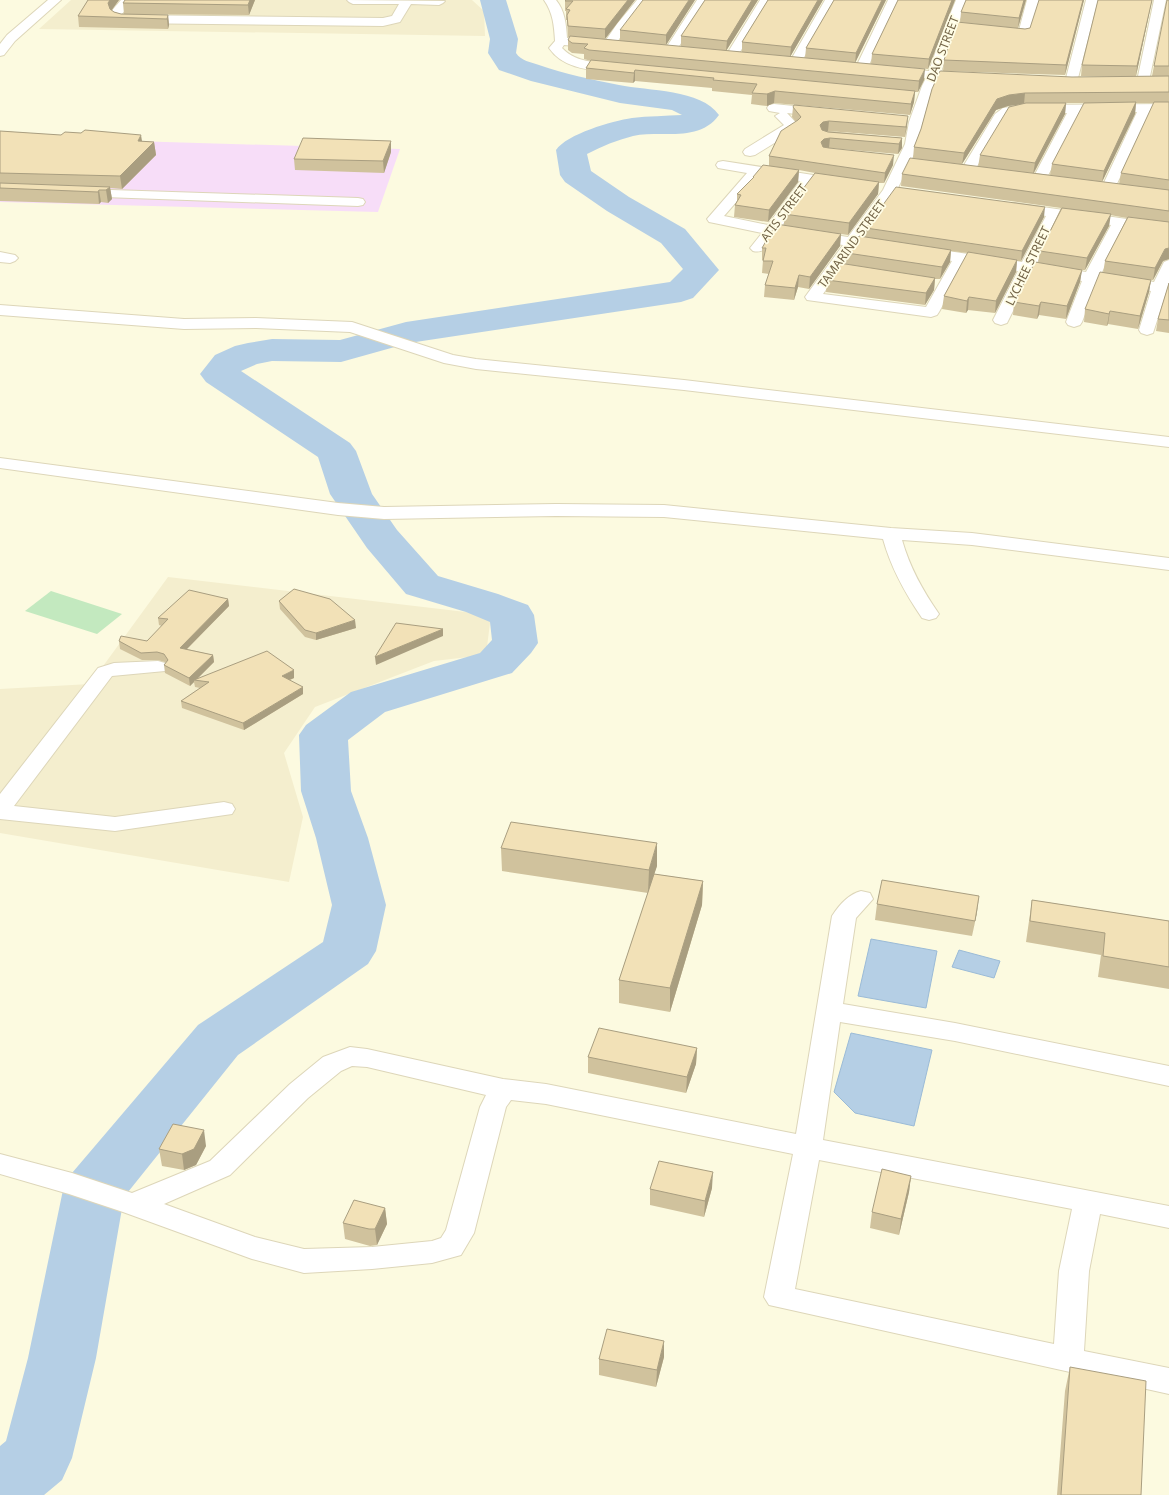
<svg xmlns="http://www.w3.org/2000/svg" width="1169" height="1495" font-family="'Noto Sans',sans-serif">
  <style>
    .residential { fill: #f4eece }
    .education { fill: #f7ddf8 }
    .green { fill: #c3e9bf }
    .water { fill: #b5cfe5; stroke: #9bbbd7 }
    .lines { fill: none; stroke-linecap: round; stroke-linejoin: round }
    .river { fill: #b5cfe5; fill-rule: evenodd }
    .minor-casing { stroke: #ddd6b9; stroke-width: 2 }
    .minor { fill: #fff; fill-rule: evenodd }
    .wall { fill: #d0c29d; fill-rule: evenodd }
    .shaded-wall { fill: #a99e80 }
    .building { fill: #f2e1b7; stroke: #a99e80 }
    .labels { text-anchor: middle; stroke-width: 3.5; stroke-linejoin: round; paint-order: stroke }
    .far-street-label { font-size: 12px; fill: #736447; stroke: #fffde6 }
  </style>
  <rect width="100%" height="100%" fill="#fcfae0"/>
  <path class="residential" d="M71 0H472L484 11 485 36 39 29Z
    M168 577 491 615 486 655 434 661 315 707 284 753 303 817 289 882 0 833V689L90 684Z"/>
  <path class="education" d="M0 137 400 149 378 212 0 202Z"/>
  <path class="green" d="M51 591 122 614 97 634 25 611Z"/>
  <path class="water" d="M871 939 937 951 926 1008 858 996Z
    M959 950 1000 961 994 978 952 967Z
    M851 1033 932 1050 914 1126 855 1113 834 1092Z"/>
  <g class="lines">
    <path class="river" d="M480 0H506L518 39 516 53C521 61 531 62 539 65 565 74 593 80 619 85 648 91 701 89 719 115 699 143 662 130 633 136 617 140 602 146 587 154L591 171 629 197 685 229 719 270 693 298 681 302 409 343 341 362 272 361 257 364 241 371 350 443 356 451 372 494 397 530 438 576 498 594 528 605 534 615 538 643 531 653 512 673 385 712 348 740 351 791 368 838 386 905 376 951 368 964 238 1055 124 1197 96 1358 72 1458 62 1480 44 1495H0V1446L6 1441 28 1358 63 1190 72 1173 198 1025 323 942 332 905 316 838 301 791 299 735 306 725 351 692 480 653 492 640 490 622 466 612 406 594 367 548 330 494 318 457 206 382 200 374 215 355 235 346 248 343 272 339 340 340 406 322 670 282 683 269 661 243 607 211 565 182 560 175 556 150C567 134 612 121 632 118 648 116 666 116 682 115L672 110 620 103 531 81 499 70 488 53 490 39Z"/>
    <g class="minor-casing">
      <path id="minor" d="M48 0H61L15 41 4 55 0 56V44L7 35Z
        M121 0H133L122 14 123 15 383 18 392 16 399 4H353L349 2 347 0 445 1 443 3 439 5 411 4 400 22 383 26 122 23C102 18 112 11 121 0Z
        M544 0H556C565 11 566 24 567 38L598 40 604 43 617 24 637 0H649L626 29 613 48 609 49 603 45 598 48 564 45 562 48C578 65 600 61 621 66L623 69 621 72 617 73C593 70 564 70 549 48L555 41C554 25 553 13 544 0Z
        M697 0H709L674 54H666L664 51Z
        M760 0H772L735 60H727L725 57Z
        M825 0H837L799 66H791L789 63Z
        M888 0H900L867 69 865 72H857L855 69Z
        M956 0H968L952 39 941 72 973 75 974 78 973 81 968 82 938 79 923 122 919 144 897 190 862 239 888 244 891 247 888 250 883 252 856 247 823 294 926 307 952 261 916 255 913 252 916 249 921 247 1022 262 1046 216 1010 210 1008 207 1010 204 1015 203 1169 225V233L1125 227 1101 274 1154 282 1164 262 1169 260V294L1166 293 1153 333 1147 335 1141 333 1139 330 1151 291 1097 283 1082 322 1080 325 1074 327 1068 325 1066 322 1082 281 1032 273 1007 323 1001 325 995 323 993 320 1018 271 966 263 939 312 937 315 931 317 807 300 805 297 843 245 775 235C769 244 765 254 753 251L750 248 762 233 714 223 709 222 707 219 747 173 718 168 716 165 718 162 723 161 845 180 847 183 845 186 840 187 813 183 781 227 848 237 883 190 905 144 909 122 922 86 926 78 895 76 890 75 889 72 890 69 895 68 929 71 940 39ZM760 175 800 181 768 225 724 216ZM1059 218 1111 225 1086 272 1036 265Z
        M1027 0H1039L1028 37 1024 38 997 35 995 32 997 29 1019 30Z
        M1086 0H1098L1077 82 1076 85H1066L1065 82Z
        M1154 0H1166L1149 81 1148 84H1138L1137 81Z
        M774 104 823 109 828 110 830 113 828 116 823 117 787 113 799 126 797 129 755 155 750 156 745 155 743 152 745 149 784 125 775 116 780 113 769 111 767 108 769 105Z
        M1169 104V112H1151L1113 192 1108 193 1103 192 1101 189 1137 112 1081 113 1044 183 1039 184 1034 183 1032 180 1067 113H1024L1007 117 973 173 968 174 963 173 961 170 995 114 1003 108 1024 105Z
        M81 189 358 198 363 199 365 202 363 205 358 206 76 196 74 193 76 190Z
        M0 252 15 255 18 258 15 261 10 263 0 262Z
        M0 305 184 319 256 318 352 322 453 355 476 359 684 380 1169 437V447L684 390 476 369 444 363 350 332 256 328 184 329 0 315Z
        M0 458 338 503 384 507 556 504 664 505 891 528 972 533 1169 558V570L972 545 902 540C910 568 923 591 939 614L936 618 929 620 922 618C905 593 891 568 883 539L664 517 556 516 384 519 338 515 0 468Z
        M158 661 165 663 168 667 165 671 112 676 14 806 115 817 224 802 232 804 235 809 232 814 115 831 0 819V794L98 668 114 663Z
        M861 891 870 893 873 899 856 918 843 1004 955 1023 1169 1066V1086L955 1041 840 1022 823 1140 1169 1206V1228L1100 1214 1089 1271 1084 1351 1169 1368V1394L769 1305 764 1297 793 1154 546 1104 511 1100 506 1107 474 1233 461 1255 432 1263 372 1269 304 1273 252 1259 123 1212 69 1194 0 1174V1154L72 1173 132 1193 210 1161 290 1084 323 1057 350 1047 367 1049 503 1079 546 1084 796 1134 832 916C839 905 849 894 861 891ZM352 1066 367 1067 486 1095 480 1107 446 1230 441 1238 432 1241 372 1247 304 1249 255 1237 164 1204 230 1175 308 1098 341 1071ZM819 1160 1072 1209 1059 1271 1054 1344 795 1289Z"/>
    </g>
    <use href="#minor" class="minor"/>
  </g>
  <path class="wall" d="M88 0H119L111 10 114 12 121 14 168 15 169 25 168 29 79 27 78 16Z
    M125 0H255L249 15 124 14 123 3Z
    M566 0H635L605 39 620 41V30L695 0 666 45 681 47V36L705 0H758L726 51 742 52V42L768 0H823L790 57 805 58 806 48 834 0H886L855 63 871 64 872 54 898 0H955L928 69 901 67 924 80 918 92H915L914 102 910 115 774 103 767 106 751 104 752 95 712 91V88L635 81 633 83 586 79V68L591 61 584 59V54L572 53 568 50V40L570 37H568L567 20H566V11H565V1Z
    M966 0H1026L1018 28 1025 29 1030 28 1084 0 1065 75 943 71 944 60 960 23 961 12Z
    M1152 0 1136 76H1152L1154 66 1169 0V259L1163 261 1153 280H1151L1149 292 1138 329 1108 324 1107 326 1084 322 1085 309 1103 273 1105 261 1127 218 1110 215 1109 226 1085 270H1082L1080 282 1066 319 1039 315 1037 319 1013 315 1014 302 1038 263 1040 251 1061 208 901 186 902 174 913 158 914 147 921 129 932 89 1072 77 1131 76H1081L1082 65ZM1055 103H1100L1052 164 1050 175 1034 173 1065 114 1066 103ZM1136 103H1154L1121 173 1119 184 1102 182 1135 114ZM1025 104 980 155 978 167 962 164 996 110 1008 106Z
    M793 107 907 126 905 137 828 131H826L902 138V148L898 154 829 148H827L893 165 884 183H879L878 194 848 235 841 234 840 246 809 289 798 287 794 300 764 297 765 285 769 274 762 273 763 260H762V248L784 226V214L815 173 799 170 798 182 768 222 734 217 735 205 737 201V194L753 178V177L769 166V156L796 122 792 117Z
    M0 131 154 142 156 155 122 189 110 188 112 199 108 203 101 202 99 204 0 201Z
    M391 152 384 173 295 170 294 159Z
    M1044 217 1021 261H1017L1016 272 995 313 968 310 966 313 942 309 944 296 968 253 951 251 950 262 940 279H935L934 290 925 305 826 292 827 280 846 264 847 253 865 237 866 228Z
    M1169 283V333L1156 331 1158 319Z
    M228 599 229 606 187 649 213 655 214 662 198 678H294L290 680 303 694 244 730 182 708 181 701 200 688 195 687 194 682 190 686 165 673 164 665 166 662H165L158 660H142L120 649 119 641H147L162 626 159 625 158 618Z
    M279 601 356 628 316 640 305 637 280 609Z
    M501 848 657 866 654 874 703 881 702 905 670 1012 619 1003V980L648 893 502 871Z
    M1032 900 1169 921V989L1098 977 1101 955 1026 942Z
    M877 904 977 912 972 936 875 920Z
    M697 1048 696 1064 686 1093 588 1073V1057Z
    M206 1146 196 1165 184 1170 162 1166 159 1149Z
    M911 1176 909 1192 899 1235 870 1228 872 1212Z
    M712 1188 704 1217 650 1205V1189Z
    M385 1208 387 1224 377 1245 370 1246 345 1239 343 1223Z
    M664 1357 656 1387 599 1375V1359Z
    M1070 1367 1141 1495H1057L1065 1391Z"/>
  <path class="shaded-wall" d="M110 0H119L109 14 108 3Z
    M250 0H255L249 15 248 5Z
    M628 0H635L605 39V29Z
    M689 0H695L666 45V35Z
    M752 0H758L726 51 727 41Z
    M818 0H823L790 57 791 47Z
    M882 0H886L855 63 856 53Z
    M952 0H955L928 69 929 59Z
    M1024 0H1026L1018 28 1019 18Z
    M1083 0H1084L1065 75 1066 65Z
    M1152 0 1136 76 1137 66Z
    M168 15 169 25 168 29 167 19Z
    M925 69 924 80 918 92 919 81Z
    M635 70V81L633 83 634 73Z
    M775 91 774 103 767 106V94Z
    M915 91 914 102 910 115 911 104Z
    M1025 93 1024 104 1008 106 996 110 962 164 964 153 997 99 1009 95Z
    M1136 102 1135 114 1102 182 1104 171Z
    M1066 103 1065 114 1033 174 1035 163Z
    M908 116 907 126 905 137 906 127Z
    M829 121 828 131 823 132 820 125 823 122Z
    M141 135 143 147 138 141Z
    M830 138 829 148 824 149 821 142 824 139Z
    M902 138V148L898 154 899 144Z
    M391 141V152L384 173 383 161Z
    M154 142 156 155 122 189 120 176Z
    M894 155 893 165 884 183 885 173Z
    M799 170 798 182 768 222 769 210Z
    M879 182 878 194 848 235 849 223Z
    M110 187 112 199 108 203 106 190Z
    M99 190 101 202 99 204 98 192Z
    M1045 207 1044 217 1021 261 1022 251Z
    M1111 214 1109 226 1085 270 1087 258Z
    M841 234 840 246 809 289 810 277Z
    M1169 248V259L1163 261 1153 280 1155 268 1165 249Z
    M951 250 950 262 940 279 942 267Z
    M1017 260 1016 272 995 313 996 301Z
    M1082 270 1080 282 1066 319 1067 306Z
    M799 275 798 287 794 300 795 288Z
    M935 278 934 290 925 305 926 293Z
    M1151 280 1149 292 1138 329 1140 316Z
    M969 297 968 310 966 313 967 301Z
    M1041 302 1039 315 1037 319 1039 306Z
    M1110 311 1108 324 1107 326 1109 314Z
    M228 599 229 606 181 655 180 648Z
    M355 620 356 628 316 640V633Z
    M443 629V636L376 665 375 657Z
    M213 655 214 662 196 680H194V682L190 686 189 678Z
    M294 670V678L282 683V676Z
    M303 687V694L244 730 243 723Z
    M657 843V866L648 893 649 870Z
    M703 881 702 905 670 1012V988Z
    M979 896 977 912 972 936 975 921Z
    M697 1048 696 1064 686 1093 687 1077Z
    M204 1130 206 1146 196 1165 184 1170 182 1154Z
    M713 1172 712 1188 704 1217 705 1201Z
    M911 1176 909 1192 899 1235 901 1219Z
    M385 1208 387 1224 377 1245 375 1229Z
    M664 1341V1357L656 1387 657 1370Z"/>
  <path class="building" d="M88 0H110L108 3 110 9 114 12 121 14 168 15 167 19 78 16Z
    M125 0H250L248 5 123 3Z
    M566 0H628L605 29 568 26 567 15 570 10 566 9 573 1H565Z
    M643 0H689L666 35 620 30Z
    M705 0H752L727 41 681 36Z
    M768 0H818L791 47 742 42Z
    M834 0H882L856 53 806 48Z
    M898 0H952L929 59 872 54Z
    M966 0H1024L1019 18 961 12Z
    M1039 0H1083L1066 65 944 60 957 22 1025 29 1030 28Z
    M1098 0H1152L1137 66 1082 65Z
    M1167 0H1169V66H1154Z
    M570 36 925 69 919 81 589 50 584 48 588 44 572 43 568 40Z
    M591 60 915 91 911 104 775 91 767 94 752 93 757 84 713 80 714 78 635 70 634 73 586 68Z
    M940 71 1072 77 1169 76V92L1025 93 1009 95 997 99 964 153 914 147 921 129 932 89Z
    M1136 102 1104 171 1052 164 1084 103Z
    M1154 102H1169V180L1121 173Z
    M1026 103H1066L1035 163 980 155 1009 107Z
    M794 105 908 116 906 127 829 121 823 122 820 125 822 130 828 132 902 138 899 144 830 138 824 139 821 142 823 147 829 148 894 155 885 173 769 156 781 131 798 120 801 117 793 107Z
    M85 130 141 135 138 141 154 142 120 176 0 173V131L61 135 65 132 81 133Z
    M303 138 391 141 383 161 294 159Z
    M910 158 1169 190V211L902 174Z
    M763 165 799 170 769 210 735 205 741 195 737 194 754 177H753Z
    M815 173 879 182 849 223 784 214Z
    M0 183 110 187 106 190H99L98 192 0 188Z
    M896 187 1045 207 1022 251 866 228Z
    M1062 208 1111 214 1087 258 1040 251Z
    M1128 217 1169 222V248L1165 249 1155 268 1105 261Z
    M776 224 841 234 810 277 799 275 795 288 765 285 773 261H763L766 248H762Z
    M859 236 951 250 942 267 847 253Z
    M968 252 1017 260 996 301 969 297 967 301 944 296Z
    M1035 262 1082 270 1067 306 1041 302 1039 306 1014 302Z
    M839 263 935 278 926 293 827 280Z
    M1100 272 1151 280 1140 316 1110 311 1109 314 1085 309Z
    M1169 283V320L1158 319Z
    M294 589 330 599 355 620 316 633 305 630 279 601Z
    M189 590 228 599 180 648 213 655 189 678 164 665 168 660 164 654 157 652 141 653 119 641 121 636 147 641 168 619 158 618Z
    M396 623 443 629 375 657Z
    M267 651 294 670 282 676 303 687 243 723 181 701 209 682 194 680Z
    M511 822 657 843 649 870 501 848Z
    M654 874 703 881 670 988 619 980Z
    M882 880 979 896 975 921 877 904Z
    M1032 900 1169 921V967L1103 956 1105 933 1030 921Z
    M599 1028 697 1048 687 1077 588 1057Z
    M173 1124 204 1130 194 1149 182 1154 159 1149Z
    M659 1161 713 1172 705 1201 650 1189Z
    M882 1169 911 1176 901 1219 872 1212Z
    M354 1200 385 1208 375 1229H369L343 1223Z
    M607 1329 664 1341 657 1370 599 1359Z
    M1070 1367 1146 1381 1141 1495H1061Z"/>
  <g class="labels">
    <g class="far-street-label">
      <text transform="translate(943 49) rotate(-69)" y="4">DAO STREET</text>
      <text transform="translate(784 213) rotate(-53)" y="4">ATIS STREET</text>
      <text transform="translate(852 244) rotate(-54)" y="4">TAMARIND STREET</text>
      <text transform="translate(1028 266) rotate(-64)" y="4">LYCHEE STREET</text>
    </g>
  </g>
</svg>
